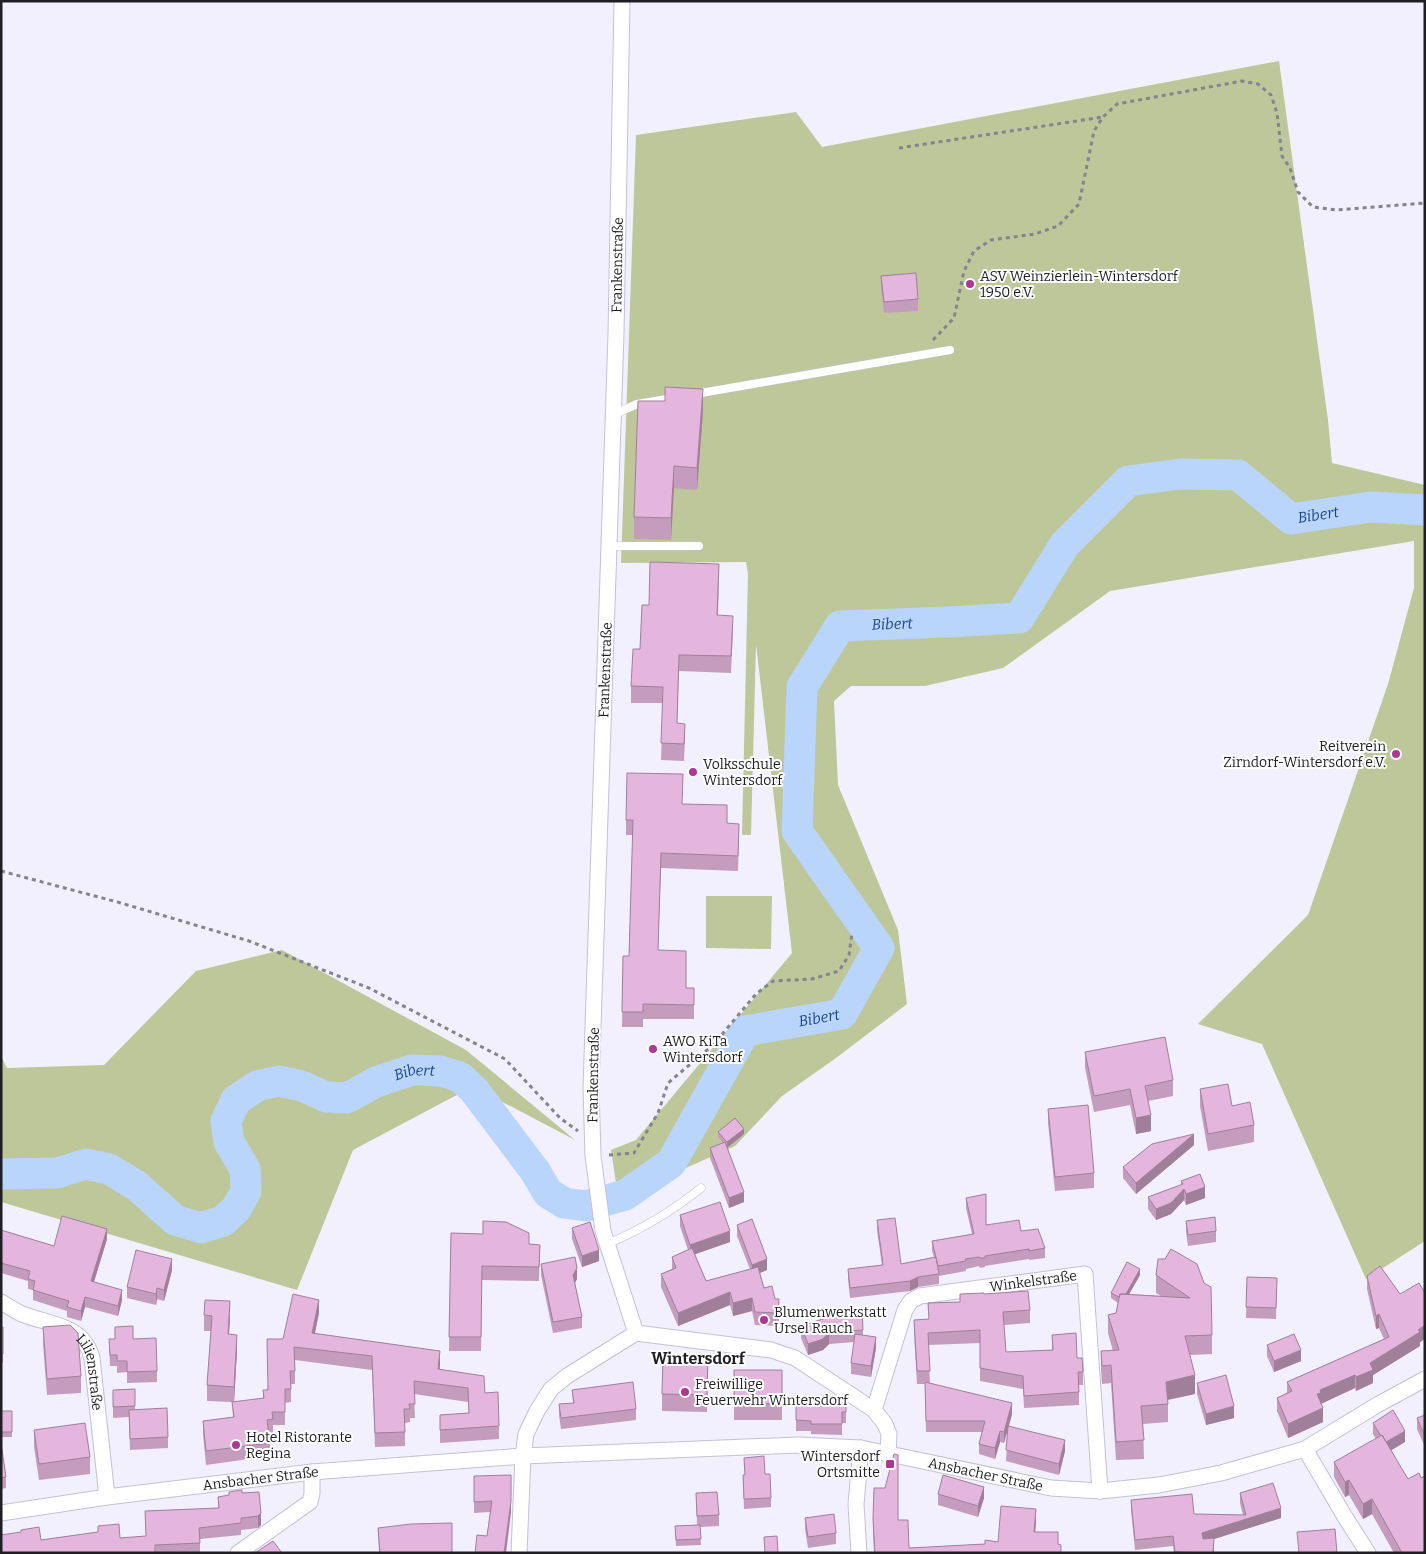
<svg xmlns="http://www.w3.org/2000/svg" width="1426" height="1554" font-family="Bitter,serif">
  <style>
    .green { fill: #bdc79a }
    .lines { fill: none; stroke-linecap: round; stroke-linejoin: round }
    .river { stroke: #b9d5fb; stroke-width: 31 }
    .lane-casing { stroke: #c5c1d3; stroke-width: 9 }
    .street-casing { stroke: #c5c1d3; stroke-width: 17 }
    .path { stroke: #85838d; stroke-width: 3; stroke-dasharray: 4 4; stroke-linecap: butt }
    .lane { stroke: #fff; stroke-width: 8 }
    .street { stroke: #fff; stroke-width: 15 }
    .wall { fill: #c49cbe }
    .shaded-wall { fill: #a07f9b }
    .building { fill: #e4b5dd; stroke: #a07f9b }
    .poi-dot { fill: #ac3891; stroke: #fff; stroke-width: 2 }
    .labels { text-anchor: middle; stroke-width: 4; stroke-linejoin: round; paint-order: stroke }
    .street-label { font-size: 14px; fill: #1f1e24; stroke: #fff }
    .poi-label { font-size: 14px; fill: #1f1e24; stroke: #fff; text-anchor: start }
    .water-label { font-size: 15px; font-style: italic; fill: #1c487f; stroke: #fff }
    .quarter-label { font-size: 16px; font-weight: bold; fill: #1f1e24; stroke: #fff }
  </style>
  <rect width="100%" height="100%" fill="#f2effe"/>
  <path class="green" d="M1279 61 1328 420 1332 463 1425 485V1241L1366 1279 1262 1044 1198 1024 1308 915 1388 684 1414 588V541L1110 591 1003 668 925 686H851L834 701 838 785 898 930 907 1004 836 1058 782 1096 735 1146 677 1172 620 1209 611 1150 636 1140 792 953 756 644 751 835H742L748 574 746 562 621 563 636 135 796 112 822 147Z
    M706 896H772L771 949 706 948Z
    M282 950 466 1050 575 1140 474 1087 453 1097 353 1150 297 1290 1 1202V1056L7 1068 104 1065 196 971Z"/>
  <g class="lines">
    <path class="river" id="s1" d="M1 1174 57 1173 86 1164 109 1169 137 1186 175 1220 201 1228 223 1221 236 1209 246 1191 245 1169 229 1142 226 1121 236 1100 257 1086 279 1081 302 1086 326 1097 347 1098 376 1082 412 1070 440 1071 460 1077 474 1090 535 1171 548 1193 564 1203 586 1206 625 1195 671 1163 745 1031 842 1014 879 948 797 831 802 687 840 626 947 622 1019 618 1065 544 1128 481 1181 474 1238 475 1291 519 1371 507 1425 510"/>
    <g class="lane-casing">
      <path id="lane" d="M695 394 950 350
        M613 415 637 404 673 398
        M609 546H699
        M607 1244C643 1229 671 1212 701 1188"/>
    </g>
    <g class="street-casing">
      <g id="street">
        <path d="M622 1 616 334 591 1088 593 1156 603 1231 636 1333"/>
        <path id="s2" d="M1 1302C8 1306 15 1311 22 1314 50 1325 83 1324 92 1358L107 1497"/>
        <path id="s3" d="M874 1410 905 1310 911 1301 920 1296 1085 1274 1100 1491"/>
        <path d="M1305 1449 1345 1517 1368 1553"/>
        <path id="s4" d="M1 1513 107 1497 312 1472 523 1456 798 1445 861 1448 1051 1488 1100 1491 1159 1485 1221 1473 1305 1449 1377 1405 1425 1379"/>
        <path d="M238 1553 310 1502 312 1493V1472"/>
        <path d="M519 1553 523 1456 526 1434 537 1411 551 1389 567 1376 636 1333 771 1350 795 1358 874 1410 885 1424 889 1434 888 1455"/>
        <path d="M859 1553 856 1504 861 1448"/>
      </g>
    </g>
    <path class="path" d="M899 148 1103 117
      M933 340 954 318 964 271 974 251 991 240 1035 234 1058 226 1079 204 1094 131 1103 117 1117 104 1242 81 1258 84 1271 95 1277 113 1282 156 1290 168 1298 192 1313 207 1336 210 1425 203
      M1 871 121 903 249 941 369 988 505 1059 560 1118 578 1131
      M609 1155 634 1153 658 1113 668 1083 713 1045 756 994 773 981 812 979 839 971 849 955 852 933"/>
    <use href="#lane" class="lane"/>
    <use href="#street" class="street"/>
  </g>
  <path class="wall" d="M881 276 918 299V311L884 313 881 287Z
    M703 411 697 490 674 488 671 540 634 539V517Z
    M719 581 718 615 733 632 731 673 679 671 677 723 685 740 684 761 661 760 663 703H631V686L640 649 649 605Z
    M683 804 727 823 739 839 738 871 661 868 658 950 686 988H694V1019H643V1027H622L623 956H629L633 835H626V820Z
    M1085 1052 1173 1080V1096L1148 1101 1151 1131 1136 1134 1130 1105 1094 1112 1085 1068Z
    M1200 1089 1232 1106 1254 1125V1142L1208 1151 1200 1106Z
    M1048 1109 1094 1173V1188L1055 1191 1048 1123Z
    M718 1132 744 1134 727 1148 744 1202 729 1208 710 1158V1148L723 1143 718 1137Z
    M1194 1145 1136 1194 1123 1178V1167Z
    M1181 1181 1205 1198 1186 1205 1184 1200 1171 1214 1156 1220 1148 1209V1197L1181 1185Z
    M966 1198 986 1225 1021 1231 1045 1248V1258L1029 1260V1259L985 1266V1267L980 1268 979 1266 966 1269V1271L939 1276V1284L918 1287 910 1291 850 1298 848 1279V1269L882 1265 877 1230V1220L901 1264 934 1257 932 1251V1241L972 1234 966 1208Z
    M680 1215 730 1242 695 1254 706 1281 750 1269 737 1236V1225L767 1270 760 1273 764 1288 779 1312 778 1326 755 1325 752 1311 733 1316 730 1305 678 1326 661 1287V1274L672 1269V1257L688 1250 680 1226Z
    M1186 1221 1216 1231V1242L1188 1246 1186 1232Z
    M572 1228 599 1261 582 1267 572 1239Z
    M1 1230 54 1246 107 1239 94 1282 122 1300 118 1316 85 1307 81 1321 67 1317V1311L33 1300V1290L28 1289V1281L1 1273Z
    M451 1233 483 1234 529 1244 540 1245 539 1281 482 1280 481 1351H449Z
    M1171 1249 1212 1335V1354L1190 1355 1195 1394 1168 1400V1422L1143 1424 1144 1459 1116 1460 1111 1383 1102 1384 1101 1370V1351H1113L1108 1333V1315L1116 1313 1118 1303 1111 1298V1293L1140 1275 1129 1294 1161 1296 1156 1293V1275Z
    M541 1264 577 1279 575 1283 582 1317V1328L553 1333 541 1275Z
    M172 1270 164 1301 157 1299 156 1305 127 1298V1287Z
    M1367 1276 1400 1294 1425 1293V1339L1420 1342V1346L1373 1375V1383L1356 1391 1355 1388 1321 1403 1323 1422 1288 1438 1277 1411V1398L1287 1393V1382L1384 1339 1379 1328 1376 1329 1367 1289Z
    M1247 1277 1277 1278 1276 1319 1246 1318Z
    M984 1294 1030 1310V1323L1004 1325 1006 1352 1052 1350V1335L1077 1358 1083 1372V1385H1079V1405L1024 1408 1023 1389 980 1381V1343L928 1345 930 1383 1012 1414 1009 1426 1065 1451 1059 1475 1006 1461 1008 1428 1004 1443 1000 1442 995 1459 979 1454V1444L982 1432H926L925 1384H917L914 1332V1320L929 1319 928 1303 960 1302Z
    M862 1309 863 1335 876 1348 871 1377 851 1374V1363L854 1342 829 1344 823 1350 808 1355 801 1338V1326L828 1317V1311Z
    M319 1313 315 1333 440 1364V1370L485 1393 499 1426V1439L440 1443V1415L469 1413 468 1402 414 1394 415 1418H410V1422L405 1423V1446L375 1447 372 1370 295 1360V1384H291V1402L285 1403V1425H273V1433L268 1434 270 1443V1456L206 1465 203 1434V1421L233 1417 232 1402 207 1401V1385L211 1331H204V1315L230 1317 229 1334 237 1350 234 1402 263 1398V1390H267L283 1339Z
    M1 1327H3V1363H1Z
    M43 1327 81 1376V1393L47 1395 43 1344Z
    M109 1339H133L157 1371V1382L127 1383V1372L117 1373V1366H110Z
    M1267 1345 1301 1361 1274 1372 1267 1356Z
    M708 1357 707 1412 662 1411V1394Z
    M734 1370H782V1420H734Z
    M1197 1383 1234 1418 1206 1425 1197 1394Z
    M135 1389V1410L168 1437V1448L130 1450 129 1417 113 1418V1390Z
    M572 1390 636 1409V1420L561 1429 559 1415V1404L573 1403Z
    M846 1397V1423H842V1435L811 1434V1431H796V1405H814Z
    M1 1411H12V1437H1Z
    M1425 1415V1447L1417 1429V1418Z
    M1373 1423 1405 1442 1391 1450 1425 1553H1394L1372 1514 1363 1519 1349 1495 1345 1497 1334 1477V1462L1376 1439 1373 1434Z
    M34 1430 90 1457V1474L39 1480 34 1447Z
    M1 1443 6 1477V1488L1 1489Z
    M744 1458 765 1474 771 1498V1507L744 1509 743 1475H745Z
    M474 1476 511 1512 487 1536 490 1512 474 1513Z
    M874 1488H885L909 1548 985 1544 998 1542 1036 1522 1035 1532 1058 1544 1061 1553H874L873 1533Z
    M259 1492 261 1525 258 1528 241 1530V1535L200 1539V1553H1L41 1540 98 1532V1526L120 1538 146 1536 145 1511 218 1508V1497Z
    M696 1493 719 1515V1526L700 1527 701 1545 676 1546 675 1526 697 1525Z
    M1240 1493 1281 1518 1214 1539V1553H1174L1173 1546 1135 1550 1131 1510V1500L1194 1514 1243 1515 1240 1503Z
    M938 1494 984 1498 978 1517 938 1505Z
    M805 1518 836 1533V1544L808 1548 805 1529Z
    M378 1528 452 1553H379Z"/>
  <path class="shaded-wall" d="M703 389V411L697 490V468Z
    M674 466V488L671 540V518Z
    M1151 1115V1131L1136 1134V1118Z
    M744 1129V1134L727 1148V1142Z
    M1194 1134V1145L1136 1194V1183Z
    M1205 1187V1198L1186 1205V1194Z
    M1184 1189V1200L1171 1214 1156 1220V1209Z
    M744 1192V1202L729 1208V1198Z
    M107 1229V1239L91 1291V1281Z
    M730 1231V1242L690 1256V1245Z
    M599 1250V1261L582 1267V1256Z
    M172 1259V1270L164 1301V1290Z
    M767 1259V1270L752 1276V1265Z
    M577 1268V1279L573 1286V1275Z
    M1140 1269V1275L1123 1305V1299Z
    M918 1277V1287L910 1291V1281Z
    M157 1288V1299L156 1305V1294Z
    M122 1290V1300L118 1316V1306Z
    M730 1292V1305L678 1326V1313Z
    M85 1297V1307L81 1321V1311Z
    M752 1298V1311L733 1316V1303Z
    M779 1299V1312L778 1326V1313Z
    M319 1300V1313L312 1346V1333Z
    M230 1301V1317L228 1350V1334Z
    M1379 1314V1328L1376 1329V1316Z
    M1425 1326V1339L1420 1342V1346L1373 1375V1383L1356 1391V1377L1370 1363Z
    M829 1332V1344L823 1350 808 1355V1344Z
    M237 1335V1350L234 1402V1387Z
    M876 1337V1348L871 1377V1366Z
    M1301 1350V1361L1274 1372V1361Z
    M440 1351V1364L438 1383V1369Z
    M1195 1375V1394L1166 1400V1382Z
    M1355 1375V1388L1321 1404 1317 1394 1320 1390Z
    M1012 1403V1414L1004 1443V1432Z
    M1234 1406V1418L1206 1425V1414Z
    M1323 1408V1422L1288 1438V1424Z
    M1000 1431V1442L995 1459V1448Z
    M1405 1431V1442L1385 1454V1443Z
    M1065 1440V1451L1059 1475V1464Z
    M1349 1480V1495L1345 1497V1482Z
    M984 1487V1498L978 1517V1506Z
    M1372 1499V1514L1363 1519V1504Z
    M511 1501V1512L506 1553H504Z
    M1281 1508V1518L1214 1539V1553L1202 1543V1533Z
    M1036 1509V1522L1034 1546V1532Z
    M261 1513V1525L258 1528V1516Z"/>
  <path class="building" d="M916 273 918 299 884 302 881 276Z
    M665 387 703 389 697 468 674 466 671 518 634 517 638 401H665Z
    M650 562 719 564 717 615 733 616 731 656 679 655 677 723 685 724 684 744 661 743 663 687 631 686 633 649H640L642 605H649Z
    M627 773 683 774 682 804 727 805V823L739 824 738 856 661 853 658 950 686 951V988H694V1005L643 1004V1012H622L623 956H629L633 820H626Z
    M1165 1037 1173 1080 1145 1086 1151 1115 1136 1118 1130 1089 1094 1096 1085 1052Z
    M1228 1084 1232 1106 1250 1102 1254 1125 1208 1134 1200 1089Z
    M1088 1105 1094 1173 1055 1177 1048 1109Z
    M735 1118 744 1129 727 1142 718 1132Z
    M1194 1134 1136 1183 1123 1167 1152 1144Z
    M725 1142 744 1192 729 1198 710 1148Z
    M1200 1174 1205 1187 1186 1194 1184 1189 1171 1203 1156 1209 1148 1197 1183 1184 1181 1181Z
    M986 1194V1225L1019 1220 1021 1231 1038 1229 1045 1248 1029 1251V1249L985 1256V1258H980L979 1257 965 1259 966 1261 938 1266 932 1241 974 1234 966 1198Z
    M720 1202 730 1231 690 1245 680 1215Z
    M62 1216 107 1229 91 1281 122 1290 118 1306 85 1297 81 1311 67 1307 69 1301 33 1290 35 1281 28 1279 30 1271 1 1263V1230L54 1246Z
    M1215 1217 1216 1231 1188 1235 1186 1221Z
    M895 1218 901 1264 936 1257 939 1274 918 1277 910 1281 850 1288 848 1269 883 1265 877 1220Z
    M752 1219 767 1259 752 1265 737 1225Z
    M483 1221 506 1222 529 1233V1244L540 1245 539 1267 482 1266 481 1337H449L451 1233 483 1234Z
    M590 1222 599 1250 582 1256 572 1228Z
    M692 1248 706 1281 758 1267 764 1288 772 1286 775 1299H779L778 1313 755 1312 752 1298 733 1303 730 1292 678 1313 661 1274 676 1268 672 1257Z
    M1171 1249 1197 1264 1204 1283 1211 1287 1212 1335 1185 1336 1195 1375 1166 1382 1168 1404 1141 1406 1144 1440 1116 1442 1111 1365 1102 1366 1101 1351 1119 1350 1108 1315 1116 1313 1120 1294 1190 1298 1156 1275 1158 1259H1165Z
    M136 1250 172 1259 164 1290 157 1288 156 1294 127 1287Z
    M575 1257 577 1268 573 1275 582 1317 553 1322 541 1264Z
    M1127 1262 1140 1269 1126 1294H1120L1119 1297 1111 1293Z
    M1380 1266 1400 1294 1419 1283 1425 1293V1325L1418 1330 1420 1332 1370 1363 1373 1370 1356 1377 1355 1375 1320 1390 1321 1393 1317 1394 1323 1408 1288 1424 1277 1398 1292 1391 1287 1382 1389 1337 1379 1314 1376 1316 1367 1276Z
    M1247 1277 1277 1278 1276 1308 1246 1307Z
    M1028 1291 1030 1310 1003 1312 1006 1352 1053 1350 1052 1335 1076 1333 1077 1358H1082L1083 1372H1078L1079 1392 1024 1396 1023 1376 980 1368V1330L928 1333 930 1371H917L914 1320 929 1319 928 1303 960 1302V1294L984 1293V1294Z
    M293 1294 319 1300 312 1333 440 1351 438 1369 484 1376 485 1393 498 1392 499 1426 440 1430V1415L469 1413 468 1388 414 1381 415 1404H409L410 1409H404L405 1432 375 1433 372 1356 294 1347 295 1371H290L291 1389H285V1412H272L273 1419 267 1420 270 1443 206 1451 203 1421 234 1417 232 1402 264 1398 263 1390H268L267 1339H283Z
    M205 1300 230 1301 228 1334 237 1335 234 1387 207 1385 212 1316 204 1315Z
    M862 1309 863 1330 829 1332 823 1339 808 1344 801 1326 829 1317 828 1311Z
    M70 1325 78 1333 81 1376 47 1379 43 1327Z
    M133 1326V1339L156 1338 157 1371 127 1372V1361H117V1355H110L109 1339H115V1327Z
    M1 1327H3V1354H1Z
    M855 1334 876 1337 871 1366 851 1363Z
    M1294 1334 1301 1350 1274 1361 1267 1345Z
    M663 1357H708L707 1395 662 1394Z
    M734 1370H782V1404L734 1403Z
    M1226 1375 1234 1406 1206 1414 1197 1383Z
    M633 1382 636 1409 561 1418 559 1404 574 1403 572 1390Z
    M925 1382 1012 1403 1004 1432 1000 1431 995 1448 979 1444 985 1421H926Z
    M135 1389V1406L113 1407V1390Z
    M814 1397H846V1412H842V1424H811V1421L796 1420V1405H814Z
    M167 1408 168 1437 130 1439 129 1410Z
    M1393 1410 1405 1431 1386 1442 1382 1435 1381 1436 1373 1423Z
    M1 1411H12V1432H1Z
    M1425 1415V1436L1417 1418Z
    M85 1423 90 1457 39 1464 34 1430Z
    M1008 1426 1065 1440 1059 1464 1006 1450Z
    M1382 1435 1408 1479 1419 1473 1421 1478 1425 1476V1553H1402L1372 1499 1363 1504 1349 1480 1345 1482 1334 1462Z
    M1 1443 6 1477 1 1478Z
    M894 1454 898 1455V1520H908L909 1548 985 1544V1540L998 1542 1001 1506 1036 1509 1034 1532H1058V1544L1061 1545V1553H875L873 1519 874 1488H885Z
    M764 1456 765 1474H770L771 1498 744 1499 743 1475H745L744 1458Z
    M511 1475V1501L504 1553H475L477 1535 487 1536 492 1501 474 1502V1476Z
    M943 1475 984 1487 978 1506 938 1494Z
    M1273 1483 1281 1508 1202 1533 1203 1539 1214 1538 1213 1553 1175 1552 1173 1536 1135 1540 1131 1500 1192 1494 1194 1514 1246 1515 1240 1493Z
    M242 1490V1493L259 1492 261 1513 258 1516 241 1518V1523L199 1528 200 1543 155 1545V1553H1V1535L21 1532V1530L39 1527 41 1540 98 1532V1526L119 1524 120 1538 146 1536 145 1511 219 1508 218 1497 229 1495V1492Z
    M717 1492 719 1515 697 1516 696 1493Z
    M834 1514 836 1533 808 1537 805 1518Z
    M452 1523V1553H380L378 1528 411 1524Z
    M700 1525 701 1539 676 1540 675 1526Z
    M1335 1529 1337 1553H1299L1297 1532Z
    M777 1536 778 1553H765L764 1537Z
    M273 1541 282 1553H255Z"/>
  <g class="poi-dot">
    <circle cx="970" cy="284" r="5"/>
    <circle cx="1396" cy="754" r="5"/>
    <circle cx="693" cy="772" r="5"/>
    <circle cx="653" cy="1049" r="5"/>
    <circle cx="764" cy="1320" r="5"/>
    <circle cx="685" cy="1392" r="5"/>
    <circle cx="236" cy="1445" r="5"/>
    <rect x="885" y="1459" width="10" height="10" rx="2.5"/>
  </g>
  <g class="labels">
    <g class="street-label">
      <text transform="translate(617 265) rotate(-89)" y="5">Frankenstraße</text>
      <text transform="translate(605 670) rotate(-88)" y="5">Frankenstraße</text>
      <text transform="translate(593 1075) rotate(-89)" y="5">Frankenstraße</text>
      <text dy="5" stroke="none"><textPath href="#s3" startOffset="240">Winkelstraße</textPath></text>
      <text dy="5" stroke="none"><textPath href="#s2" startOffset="125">Lilienstraße</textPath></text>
      <text dy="5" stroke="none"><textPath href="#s4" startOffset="991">Ansbacher Straße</textPath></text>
      <text dy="5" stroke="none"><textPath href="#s4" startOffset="262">Ansbacher Straße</textPath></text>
    </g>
    <g class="poi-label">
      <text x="980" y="281">ASV Weinzierlein-Wintersdorf<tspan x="980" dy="16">1950 e.V.</tspan></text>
      <text x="1386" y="751" text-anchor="end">Reitverein<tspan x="1386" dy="16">Zirndorf-Wintersdorf e.V.</tspan></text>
      <text x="703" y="769">Volksschule<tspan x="703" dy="16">Wintersdorf</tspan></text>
      <text x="663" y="1046">AWO KiTa<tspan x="663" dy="16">Wintersdorf</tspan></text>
      <text x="774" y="1317">Blumenwerkstatt<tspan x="774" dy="16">Ursel Rauch</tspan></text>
      <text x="695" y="1389">Freiwillige<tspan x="695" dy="16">Feuerwehr Wintersdorf</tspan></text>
      <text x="246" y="1442">Hotel Ristorante<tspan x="246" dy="16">Regina</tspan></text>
      <text x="880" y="1461" text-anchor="end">Wintersdorf<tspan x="880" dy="16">Ortsmitte</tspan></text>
    </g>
    <g class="water-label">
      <text dy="5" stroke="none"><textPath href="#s1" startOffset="2149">Bibert</textPath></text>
      <text dy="5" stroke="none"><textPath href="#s1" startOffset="1639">Bibert</textPath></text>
      <text dy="5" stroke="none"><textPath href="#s1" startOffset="1129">Bibert</textPath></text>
      <text dy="5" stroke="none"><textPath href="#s1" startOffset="572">Bibert</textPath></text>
    </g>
    <g class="quarter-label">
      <text x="698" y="1364">Wintersdorf</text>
    </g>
  </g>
  <rect width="1426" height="1554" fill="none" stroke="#1f1e24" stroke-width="5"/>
</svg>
